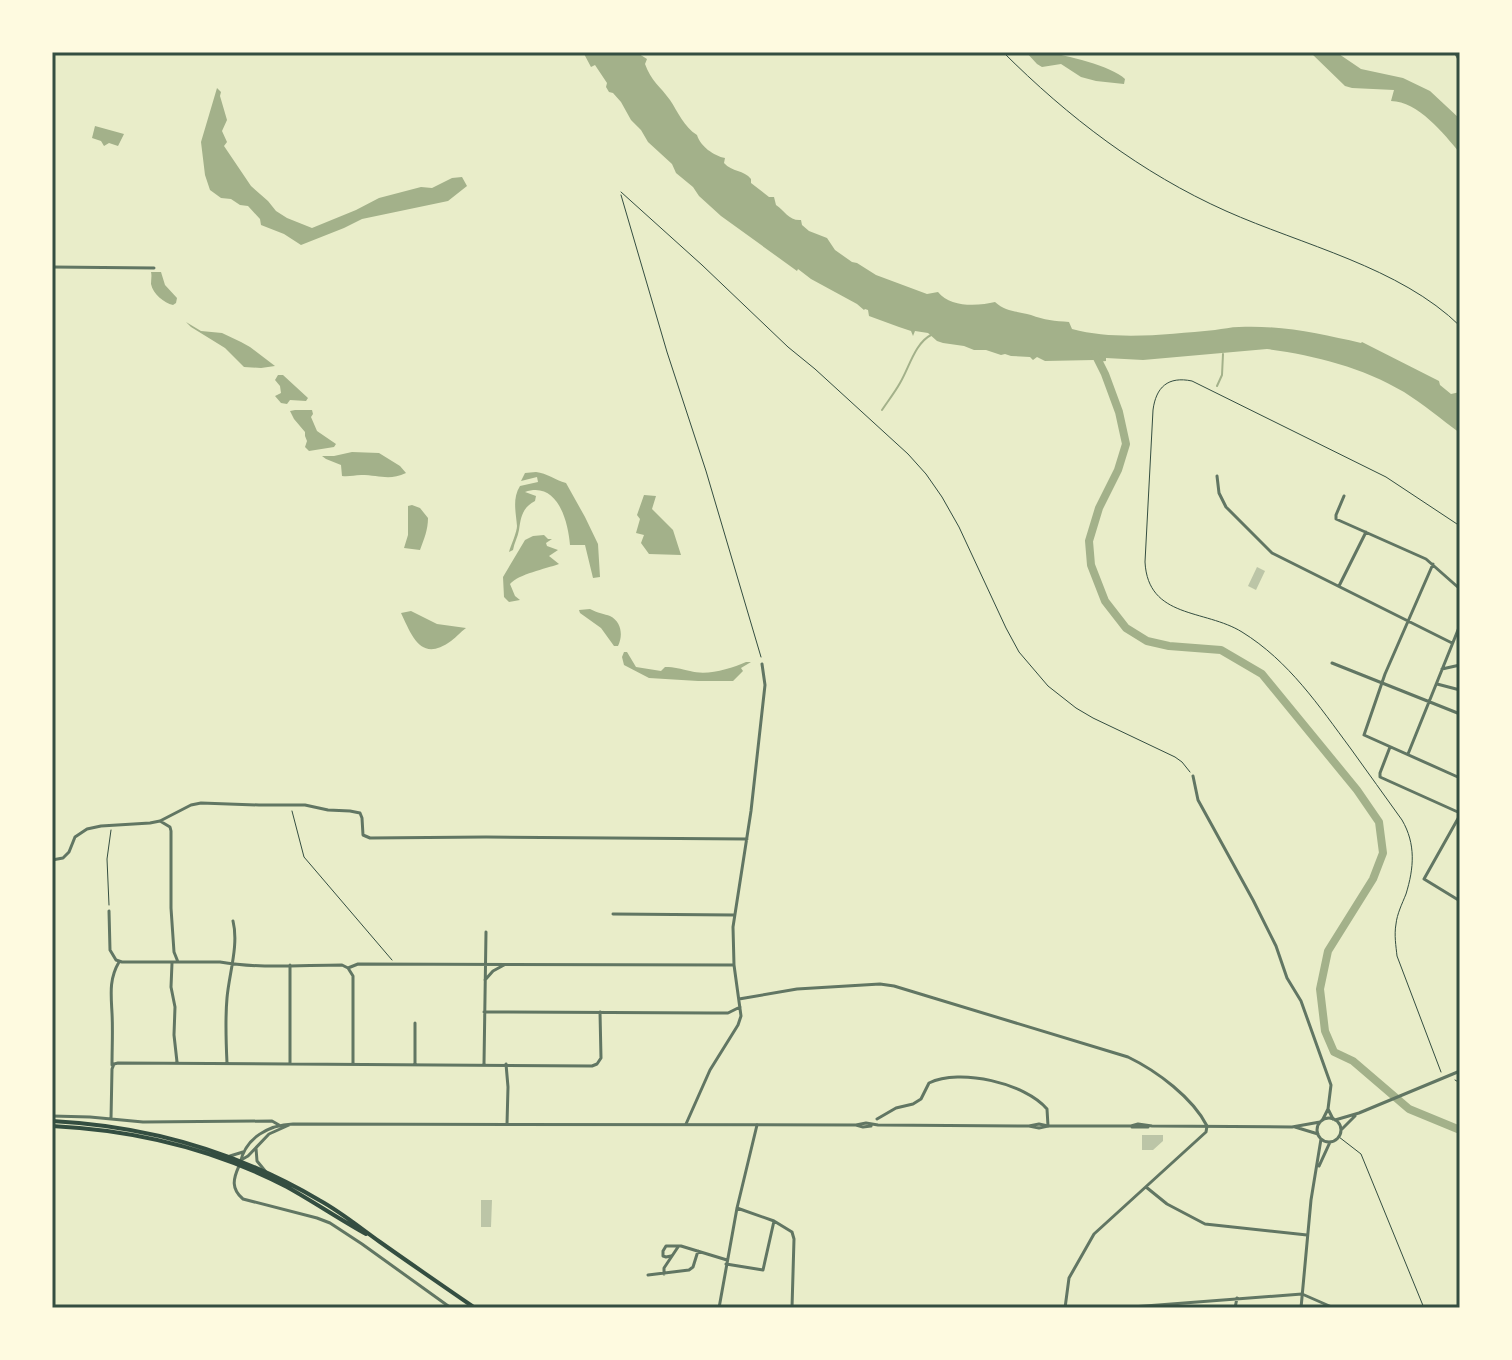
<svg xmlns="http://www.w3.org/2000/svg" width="1512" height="1360" font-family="'Fira Sans',sans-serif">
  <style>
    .water { fill: #a3b18a }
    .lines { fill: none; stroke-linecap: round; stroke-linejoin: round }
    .stream { stroke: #a3b18a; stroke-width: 2 }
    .river { stroke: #a3b18a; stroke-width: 8 }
    .building { fill: #bcc5a7 }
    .path { stroke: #344e41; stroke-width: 1 }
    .minor { stroke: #617663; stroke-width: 3 }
    .tertiary { stroke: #617663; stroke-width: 3 }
    .primary { stroke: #344e41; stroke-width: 4 }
    .neatline { fill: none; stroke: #344e41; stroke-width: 3 }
  </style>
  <rect width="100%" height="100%" fill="#e9edc9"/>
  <path class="water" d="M583 52H636L647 59 645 64C651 81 660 86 670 100 678 112 684 127 697 135 700 146 714 156 725 158L724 163C732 172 744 170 751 179V183L769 197H774L776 205C785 211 789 221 801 220L802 225 809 231 827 238 835 250 852 262 857 263 876 275 927 294 938 292C950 308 979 306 995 302 1006 312 1017 311 1031 315 1044 320 1055 321 1069 322L1072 329C1117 341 1169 334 1215 330 1223 329 1231 327 1239 327 1282 325 1321 334 1361 343L1362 342 1439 381 1440 385 1451 394 1460 392V433C1441 419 1423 404 1404 392 1362 367 1313 355 1267 349L1143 360 1106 358V361L1097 362 1094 360 1045 361 1037 357 1033 360 1030 357 1011 356 1005 354 1001 355 986 350H974L964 346 943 343 937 341 928 333 915 331 913 336 911 331 899 327 869 316 868 310 865 309 864 310 857 304 811 279 798 269 797 271 721 216 699 196 693 187 676 173 672 164 648 142 641 130 631 120 621 102 613 93 609 92 606 87 607 83 595 65 591 67Z
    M1026 52C1032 52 1039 51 1046 52 1065 55 1112 66 1125 79L1124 84 1096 81 1081 77 1061 64 1042 67 1037 64Z
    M1308 52H1336L1361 69 1403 78 1430 91 1460 119V153C1444 134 1418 101 1391 101L1394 90 1352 88 1345 86 1311 53Z
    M217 88 221 92 220 96 227 120 222 131 227 142 224 146 251 186 268 201 276 211 287 218 312 228 356 210 379 198 421 187 432 188 452 178 462 177 467 186 448 201 362 219 344 228 301 245 284 234 261 225 260 219 248 206 240 205 231 199 221 198 210 190 205 175 201 142Z
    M95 126 124 134 118 146 109 143 104 146 101 141 92 138Z
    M151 272H161L165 285 177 298 176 303 173 305C164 303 153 294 151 284 151 280 152 276 151 272Z
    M186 322 201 331 222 333 241 342 250 347 275 366 261 368 244 367 225 348 191 327Z
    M278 375H283L308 398 306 401 290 400 287 404 281 403 275 396 281 393 280 386 275 380Z
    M295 410H312L313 414 311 417 317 431 336 444 334 447 309 451 305 447 307 441 305 436V432L294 419 290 411Z
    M352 452 379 453 400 466 406 473C389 481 379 475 361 475 354 475 349 477 342 476L341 465 326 459 322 456H334Z
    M536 472C547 473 555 480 566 483L585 517 598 544 600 577 593 578 585 545H570C568 520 557 481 525 492L536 496 535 501C522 508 521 517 519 530 518 537 514 543 513 550L509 552C511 545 517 532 517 526 516 512 512 499 520 486L538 482 537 477 521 481 525 473Z
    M644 495 656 496 652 509 673 530 681 555 649 554 641 543 644 535 636 533 640 519 637 515Z
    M412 505 420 508 428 518C428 530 424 539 420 550L404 548 408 535V506Z
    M544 535 548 539H552L546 543 547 546 558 550 549 556 559 564C545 569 519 574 510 584L515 596 520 600 509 602 504 597 503 577 525 540 533 536Z
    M590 609C597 613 605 614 610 616 622 622 623 636 618 646H614L601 628 580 613 579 610Z
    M411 611 437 624 466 628C460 632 457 637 451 641 421 663 412 636 401 613Z
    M624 652H627L636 667 661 671 665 667C675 667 680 669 690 671 707 676 730 669 746 662H751L741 668 743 671 733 681H698L649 678 624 665 622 657Z"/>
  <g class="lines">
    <path class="stream" d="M1217 386 1222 375 1223 354
      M882 410C888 401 895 392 900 383 909 368 915 343 931 335"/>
    <path class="river" d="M1095 354 1105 374 1119 412 1126 444 1118 470 1099 508 1089 541 1091 565 1105 601 1126 628 1147 641 1169 646 1221 650 1262 674 1357 790 1379 822 1383 853 1373 879 1328 951 1320 989 1325 1031 1334 1052 1353 1061 1409 1109 1460 1130"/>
  </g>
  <path class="building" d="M1257 567 1265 571 1256 590 1248 586Z
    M1142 1135H1163V1141L1153 1150H1142Z
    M481 1200H492L491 1227H481Z"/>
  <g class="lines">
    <path class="path" d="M1003 52C1068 117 1141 173 1226 211 1302 245 1400 267 1460 326
      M621 192 702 265 788 347 815 369 908 454 926 474 942 497 959 527 1006 628 1019 652 1048 686 1076 708 1093 718 1175 757 1182 762 1190 772
      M621 195 667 352 706 471 761 657
      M292 811 304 857 392 960
      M109 905 107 859 111 830
      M1441 1072 1397 956C1396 946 1394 935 1396 924 1397 914 1402 904 1406 894 1414 868 1416 844 1402 820 1385 796 1368 773 1351 749 1319 706 1289 661 1242 632 1205 609 1148 619 1145 562L1153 410C1156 387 1168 376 1192 381L1386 477 1460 526
      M1455 1080 1460 1083
      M1339 1137 1361 1154 1424 1308"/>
    <path class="minor" d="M1455 52 1460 61
      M52 267 154 268
      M1217 476 1219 493 1226 507 1272 553 1452 643
      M1344 496 1336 515V519L1426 559 1460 589
      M1433 564 1385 674 1364 735 1460 778
      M1339 586 1366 532
      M1332 663 1460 714
      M1442 669 1460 665
      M1437 684 1460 690
      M1390 747 1380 773V777L1460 813
      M1408 754 1460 625
      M1193 776 1198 800 1253 900 1276 946 1287 978 1301 1001 1331 1085 1328 1109 1323 1119
      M1460 815 1424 879 1460 901
      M160 821 170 827 171 831V908L174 952 178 962
      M52 860 63 858 69 852 75 837 87 829 101 826 150 823 160 821 191 805 201 803 259 805H305L328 810 350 811 360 813 362 818 363 835 370 838 486 837 747 839
      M109 911 110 950 116 960 122 962H220C260 969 302 965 342 965L348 968 358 964 734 965
      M613 914 734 915
      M172 963 171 987 175 1007 174 1035 177 1062
      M348 968 353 976V1063
      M485 980 493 971 504 965
      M739 999 797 989 880 984 894 986 1128 1057C1157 1071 1193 1098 1207 1126L1206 1132 1094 1234 1069 1278 1065 1308
      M484 1012 712 1013H728L740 1007
      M227 1063C226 1042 225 1020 227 998 229 974 239 945 233 921
      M290 1063V965
      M415 1063V1023
      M484 1064 486 932
      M506 1064 508 1087 507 1124
      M112 1065C112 1048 113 1030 112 1013 111 994 109 979 119 962
      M1328 1109 1333 1119
      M52 1116 90 1117 143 1122 272 1121 279 1125
      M111 1119 112 1069 114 1064 118 1063 592 1066 597 1064 601 1058 600 1012
      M877 1119 896 1108 913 1104 921 1099 929 1083C960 1068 1025 1083 1047 1109L1048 1126
      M686 1124 710 1070 738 1025 741 1016 734 965 733 927 751 811 765 685 762 664
      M239 1166C233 1179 231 1189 243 1199L317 1218 330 1223 362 1244 451 1308
      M1146 1187 1167 1204 1205 1224 1307 1235
      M737 1208 774 1221 792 1232 794 1239 792 1308
      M671 1256 666 1257 663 1256V1251L666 1246H681L727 1260
      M726 1264 763 1270 774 1221
      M664 1274V1268L678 1247
      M648 1275 689 1270 693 1267 698 1251
      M719 1308 737 1208 757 1125
      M1119 1308 1302 1294 1334 1308
      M1235 1308 1237 1298"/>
    <path class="tertiary" d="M1317 1130a12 12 0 1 1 24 0a12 12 0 1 1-24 0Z
      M1335 1120 1359 1113 1460 1071
      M856 1125 863 1127 871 1126
      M1029 1126 1039 1128 1048 1126
      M1132 1127H1148
      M1295 1127 1318 1134
      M1341 1130 1355 1116
      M256 1148 257 1161 266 1172
      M230 1156 243 1152
      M241 1160 248 1156 269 1134 289 1125
      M240 1163C246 1137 269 1125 293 1124L856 1125 866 1123 878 1125 1029 1126 1039 1124 1048 1126H1131L1138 1124 1152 1126 1292 1127 1320 1122
      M1319 1166 1330 1142
      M1301 1308 1311 1200 1321 1139"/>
    <path class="primary" d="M52 1121C148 1126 236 1151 319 1200 341 1212 359 1227 380 1242 411 1264 443 1286 475 1308
      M52 1126C134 1130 214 1149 287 1187 314 1202 339 1219 366 1234"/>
  </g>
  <rect width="1512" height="1360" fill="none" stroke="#fefae0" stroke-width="108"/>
  <rect x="54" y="54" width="1404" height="1252" class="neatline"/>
</svg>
